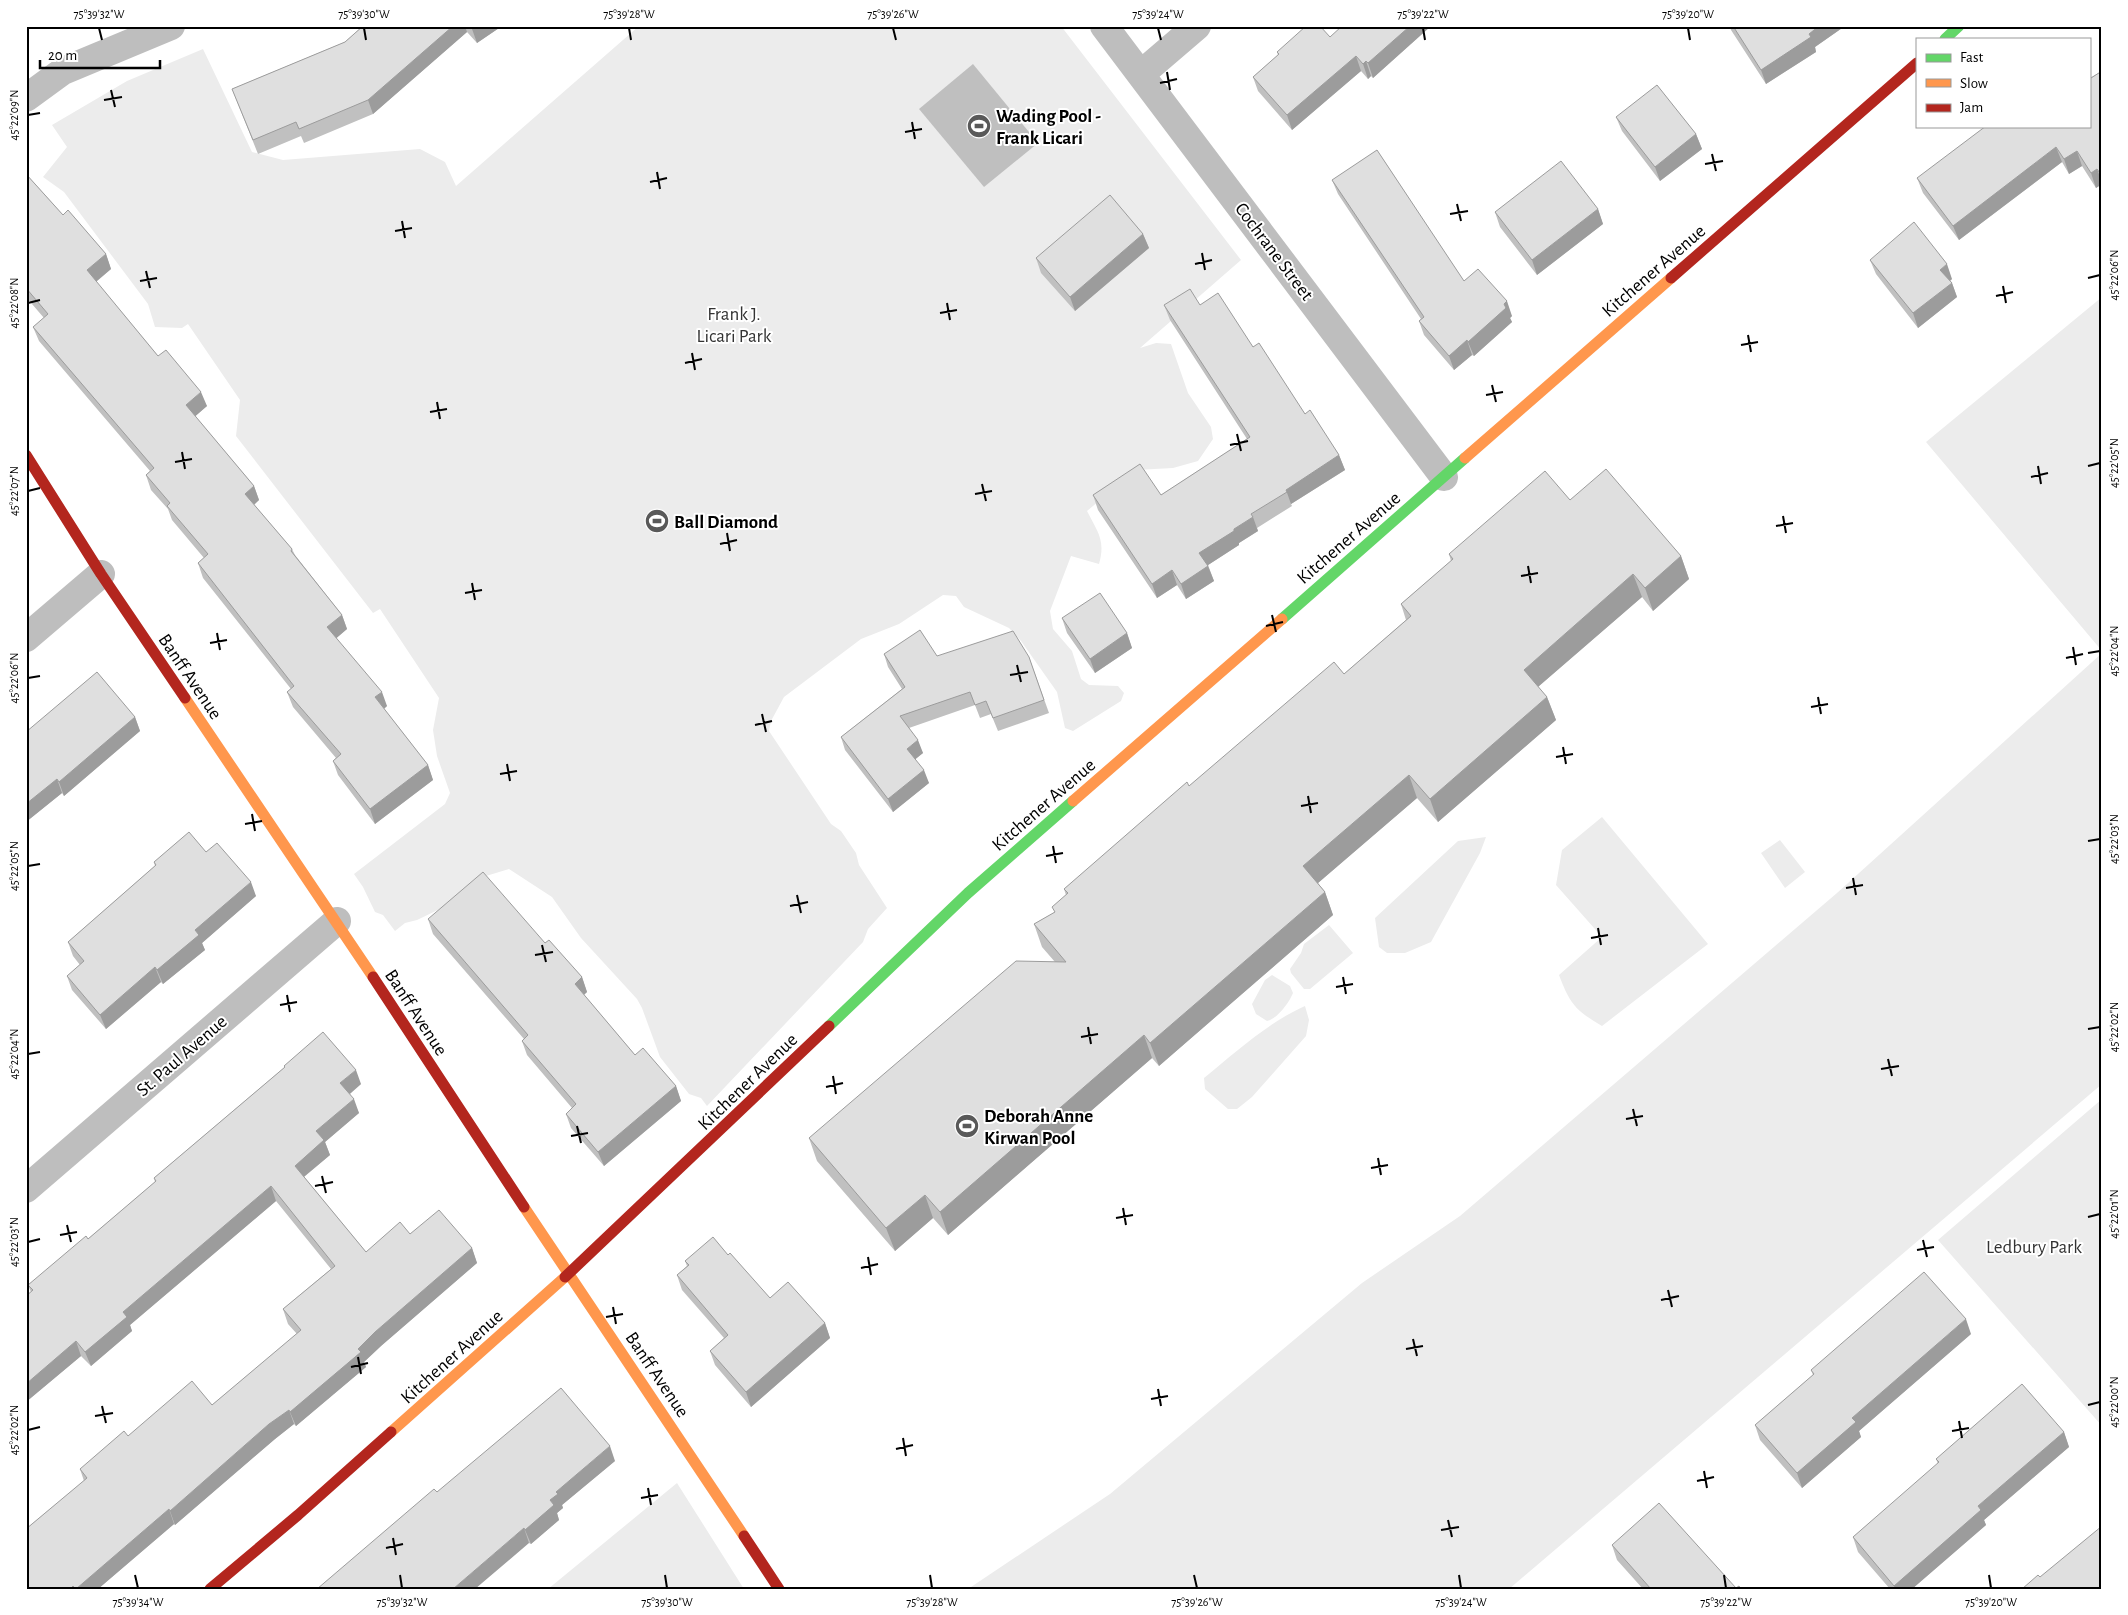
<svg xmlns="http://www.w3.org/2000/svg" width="2128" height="1615" font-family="'Alegreya Sans',sans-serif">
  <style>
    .green { fill: #ececec }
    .water { fill: #bfbfbf }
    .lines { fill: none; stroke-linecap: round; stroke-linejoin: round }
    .street { stroke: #bebebe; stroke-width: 28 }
    .fast { stroke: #63d668; stroke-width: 11 }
    .slow { stroke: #ff974d; stroke-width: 11 }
    .jam { stroke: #b3261e; stroke-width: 11 }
    .wall { fill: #c0c0c0 }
    .shaded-wall { fill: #9c9c9c }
    .building { fill: #dfdfdf; stroke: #9c9c9c }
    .ticks { fill: none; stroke: #000; stroke-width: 2 }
    .labels { text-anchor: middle; stroke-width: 4; stroke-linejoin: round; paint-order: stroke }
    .poi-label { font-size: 19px; font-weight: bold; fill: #000; stroke: #fff; text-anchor: start }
    .street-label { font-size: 19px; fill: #000; stroke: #fff }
    .park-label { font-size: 19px; fill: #333; stroke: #fff }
    .neatline { fill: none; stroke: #000; stroke-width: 2 }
    .ticks-label { font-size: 12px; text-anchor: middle; fill: #000 }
  </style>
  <rect width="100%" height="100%" fill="#fff"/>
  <path class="green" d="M639 26H1061L1241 260 1140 348 1156 343 1171 344 1188 393 1211 427 1213 439 1198 461 1173 468 1136 470 1087 511C1097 531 1106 540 1099 564L1071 556 1050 611 1053 629 1072 651 1081 679 1089 685 1118 686 1124 693 1121 701 1073 731 1065 728 1057 692 1021 641 1009 628 964 607 956 596 943 595 899 624 861 639 784 697 771 721 769 731 831 824 841 831 856 853 859 865 887 908 868 929 863 942 707 1106 701 1098 689 1094 660 1057 642 1008 637 999 581 938 552 897 509 869 486 876 442 908 417 920 405 923 395 931 383 915 375 912 363 887 354 874 445 804 450 793 437 756 433 730 439 698 380 609 373 613 236 436 240 400 188 324 182 328 155 327 148 304 64 192 43 177 67 147 52 125 127 81 203 49 252 152 283 160 420 149 445 162 456 186Z
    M2102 297V651L1926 442Z
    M2102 653V1084L1509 1589H968L1110 1494 1362 1283 1460 1216 1837 893Z
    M1602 817 1708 944 1602 1026C1575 1010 1570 1004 1559 975L1602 937 1556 885 1562 850Z
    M1486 837 1480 853 1431 942 1405 953H1387L1379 947 1375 918 1458 841Z
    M1780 840 1805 872 1785 888 1761 853Z
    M1329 925 1353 953 1310 989H1304L1291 973 1290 969 1301 953 1304 944Z
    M1272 975 1290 986 1293 993C1289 1003 1277 1019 1267 1021L1256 1014 1252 1004 1265 980Z
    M1305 1006 1309 1020 1306 1036 1252 1097 1237 1109H1228L1205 1089 1204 1078C1236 1052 1267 1023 1305 1006Z
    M2102 1099V1426L1938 1240Z
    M677 1483 744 1589H548Z"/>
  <path class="water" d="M973 64 1038 143 984 187 919 109Z"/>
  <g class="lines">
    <path class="street" d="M1104 26 1444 477
      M1141 74 1197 26
      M26 98 63 71 171 26
      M26 638 101 574
      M26 1189 337 921"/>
    <path class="fast" d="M1945 39 1959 26
      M1282 619 1465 458
      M829 1026 968 893 1073 801"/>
    <path class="slow" d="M1465 458 1671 278
      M185 698 373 977
      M1073 801 1282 619
      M524 1207 744 1536
      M391 1432 565 1277"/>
    <path class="jam" d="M1671 278 1917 63
      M26 455 101 574 185 698
      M373 977 524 1207
      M565 1277 829 1026
      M744 1536 779 1589
      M210 1589 298 1515 391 1432"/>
  </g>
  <path class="wall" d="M363 26H502L477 43 467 32 373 114 304 143 301 136 258 154 232 89 345 42Z
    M1431 26 1373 78 1371 76 1368 79 1361 71 1292 130 1258 91 1253 77 1278 55 1277 52 1330 37Z
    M1730 26H1845L1815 47 1816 52 1766 84 1731 30Z
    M2102 71V184L2096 188 2082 166 2069 174 2062 162 1959 240 1923 193 1917 178Z
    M1616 117 1696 134 1702 149 1660 181 1622 131Z
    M26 174 63 215 106 254 111 269 96 282 158 356 207 406 195 416 254 486 259 500 254 505 292 549 295 555 342 615 347 629 336 638 387 706 384 709 428 765 433 780 375 824 338 775 333 761 336 758 293 707 287 692 291 689 203 578 198 563 204 558 172 520 168 509 151 490 146 475 150 471 39 341 33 327 44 318 26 297Z
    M1332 180 1464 281 1512 316 1510 318 1512 322 1474 356 1472 355 1454 370 1424 335 1419 321 1421 319 1338 194Z
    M1598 209 1603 224 1537 275 1500 227 1495 212Z
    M1143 234 1149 248 1075 311 1041 273 1036 258Z
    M1870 260 1952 279 1950 281 1952 283 1957 297 1918 328 1876 274Z
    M1164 305H1200L1253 347 1305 414 1339 455 1345 470 1291 504 1292 506 1257 528 1258 531 1239 543V545L1208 565 1214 581 1186 599 1177 585 1157 598 1098 510 1093 495H1161L1247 439 1170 320Z
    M1570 500 1681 556 1689 579 1653 611 1642 597 1538 687 1547 697 1556 720 1438 822 1417 798 1318 883 1325 892 1333 915 1159 1066 1152 1058 948 1235 933 1218 895 1251 817 1161 809 1138 1055 962 1042 947 1034 924 1055 912 1066 895 1064 889 1189 786 1344 674 1406 620 1401 604 1451 561 1449 554Z
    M1062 618 1127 633 1132 648 1095 673 1067 633Z
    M884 654 937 656 1029 657 1049 713 998 731 991 714 980 718 975 705 909 728 923 753 915 759 929 783 893 812 845 750 841 737 902 689 888 667Z
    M135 717 140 731 64 796 62 793 26 822V732Z
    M206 852 256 896 202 943 205 950 163 984 161 982 106 1029 72 990 67 976 80 965 73 956 68 942 155 866 154 862Z
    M428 919 545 943 582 977 587 992 584 995 635 1055 676 1086 681 1101 604 1166 571 1128 566 1114 572 1108 527 1055 522 1041 524 1039 433 934Z
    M284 1066 361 1084 350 1094 359 1113 325 1142 330 1155 304 1177 366 1252 410 1234 472 1248 477 1263 381 1346 364 1362 366 1367 296 1426 294 1424 275 1439 175 1525 174 1524 98 1589H26V1529L84 1481 80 1469 128 1436 212 1405 297 1334 288 1324 283 1309 331 1269 276 1201 130 1325 132 1331 91 1366 81 1356 26 1402V1296L31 1292 28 1285 88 1239 155 1182 154 1178 285 1067Z
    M728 1255 770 1298 825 1323 830 1338 751 1407 715 1365 710 1351 724 1338 682 1290 677 1275 687 1266 685 1261Z
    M1971 1334 1859 1431 1861 1437 1802 1488 1760 1440 1755 1425 1813 1375 1811 1370Z
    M2064 1432 2069 1447 1984 1520 1986 1525 1912 1589H1890L1858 1552 1853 1537 1938 1464 1936 1459Z
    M615 1461 562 1505 563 1508 557 1513 559 1520 531 1544 529 1543 437 1492Z
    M1612 1545 1736 1588 1741 1589H1643L1617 1560Z"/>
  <path class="shaded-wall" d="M453 26H465L467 32 373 114 368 100Z
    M476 26H502L477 43 472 29Z
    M1410 26H1431L1373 78 1368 63Z
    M1819 26H1845L1815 47 1816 52 1766 84 1761 70Z
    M1356 56 1361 71 1292 130 1287 115Z
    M1366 61 1371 76 1368 79 1363 64Z
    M1696 134 1702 149 1660 181 1655 167Z
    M2056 147 2062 162 1959 240 1953 226Z
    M2077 151 2082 166 2069 174 2064 159Z
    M2097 169 2102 182V184L2096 188 2091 173Z
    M1598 209 1603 224 1537 275 1532 260Z
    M1143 234 1149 248 1075 311 1070 297Z
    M106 254 111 269 92 285 87 270Z
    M1947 264 1952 279 1946 284 1940 270Z
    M1952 283 1957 297 1918 328 1913 313Z
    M1507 301 1512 316 1510 318 1512 322 1474 356 1468 342Z
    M1467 340 1472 355 1454 370 1449 356Z
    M201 392 207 406 191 420 186 405Z
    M1339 455 1345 470 1291 504 1286 490Z
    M254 486 259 500 250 508 245 494Z
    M1253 517 1258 531 1239 543V545L1205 567 1199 553 1234 529Z
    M1681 556 1689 579 1653 611 1645 588Z
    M1208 566 1214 581 1186 599 1181 584Z
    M1172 570 1177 585 1157 598 1152 584Z
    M1633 574 1642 597 1532 692 1524 670Z
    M342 615 347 629 332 642 327 627Z
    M1127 633 1132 648 1095 673 1090 659Z
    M382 692 387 706 380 712 375 697Z
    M1547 697 1556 720 1438 822 1430 799Z
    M135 717 140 731 64 796 59 782Z
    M918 740 923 753 912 762 907 749Z
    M428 765 433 780 375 824 370 809Z
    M924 770 929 783 893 812 888 799Z
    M1409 775 1417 798 1311 889 1303 866Z
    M57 779 62 793 26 822V804Z
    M251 882 256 896 202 943 205 950 163 984 157 970 195 930Z
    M1325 892 1333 915 1159 1066 1150 1043Z
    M155 967 161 982 106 1029 100 1015Z
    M582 977 587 992 580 998 575 984Z
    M1144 1035 1152 1058 948 1235 940 1212Z
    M356 1070 361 1084 346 1097 340 1083Z
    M676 1086 681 1101 604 1166 598 1152Z
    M354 1099 359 1113 325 1142 330 1155 300 1180 295 1166 316 1131Z
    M271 1186 276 1201 130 1325 132 1331 91 1366 85 1352 123 1312Z
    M925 1195 933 1218 895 1251 886 1228Z
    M472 1248 477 1263 381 1346 364 1362 366 1367 296 1426 290 1412 358 1349 375 1332Z
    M1966 1319 1971 1334 1859 1431 1861 1437 1802 1488 1797 1473 1852 1418Z
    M825 1323 830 1338 751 1407 746 1392Z
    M76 1341 81 1356 26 1402V1384Z
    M289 1410 294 1424 275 1439 175 1525 170 1511 269 1424Z
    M2064 1432 2069 1447 1984 1520 1986 1525 1912 1589H1895L1894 1586 1978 1506Z
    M610 1446 615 1461 562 1505 563 1508 557 1513 559 1520 531 1544 525 1530 556 1492Z
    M169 1509 174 1524 98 1589H76Z
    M524 1528 529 1543 475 1589H453Z"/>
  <path class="building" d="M363 26H453L368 100 299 129 296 122 253 140 232 89 345 42Z
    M469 26H476L472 29Z
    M1306 26H1320L1330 37 1342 26H1410L1368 63 1366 61 1363 64 1356 56 1287 115 1253 77 1279 54 1277 52Z
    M1733 26H1819L1809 34 1811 37 1761 70Z
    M2102 71V176L2097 169 2091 173 2077 151 2064 159 2056 147 1953 226 1917 178 1986 126H2089V76L2091 78Z
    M1657 85 1696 134 1655 167 1616 117Z
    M1377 150 1464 281 1478 269 1507 301 1504 304 1506 308 1468 342 1467 340 1449 356 1419 321 1424 317 1332 180Z
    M1561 161 1598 209 1532 260 1495 212Z
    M26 174 63 215 68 210 106 254 87 270 158 356 166 350 201 392 186 405 254 486 245 494 292 549 291 551 342 615 327 627 382 692 375 697 428 765 370 809 333 761 341 754 287 692 294 686 198 563 208 554 167 506 170 503 146 475 154 468 33 327 48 314 26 288Z
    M1110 195 1143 234 1070 297 1036 258Z
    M1914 222 1947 264 1940 270 1952 283 1913 313 1870 260Z
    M1190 289 1200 305 1218 293 1253 347 1259 343 1305 414 1310 410 1339 455 1286 490 1287 492 1251 514 1253 517 1234 529V531L1199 553 1208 566 1181 584 1172 570 1152 584 1093 495 1140 464 1161 495 1250 437 1164 305Z
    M1606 469 1681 556 1645 588 1633 574 1524 670 1547 697 1430 799 1409 775 1303 866 1325 892 1150 1043 1144 1035 940 1212 925 1195 886 1228 809 1138 1016 961 1066 962 1034 924 1055 912 1052 907 1068 893 1064 889 1187 782 1189 786 1334 662 1344 674 1411 616 1401 604 1453 559 1449 554 1545 471 1570 500Z
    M1100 593 1127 633 1090 659 1062 618Z
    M920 630 937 656 1013 631 1029 657 1044 700 993 718 986 701 975 705 970 692 900 716 918 740 907 749 924 770 888 799 841 737 905 687 884 654Z
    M97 672 135 717 59 782 57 779 26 804V732Z
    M189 832 206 852 217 843 251 882 195 930 199 935 157 970 155 967 100 1015 67 976 84 961 68 942 156 865 154 862Z
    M483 872 545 943 549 940 582 977 575 984 635 1055 643 1048 676 1086 598 1152 566 1114 576 1104 522 1041 528 1035 428 919Z
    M323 1032 356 1070 340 1083 354 1099 316 1131 324 1140 295 1166 366 1252 400 1222 410 1234 439 1210 472 1248 375 1332 358 1349 361 1352 290 1412 289 1410 269 1424 170 1511 169 1509 76 1589 73 1586 70 1589H26V1529L87 1478 80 1469 124 1431 128 1436 192 1381 212 1405 301 1330 283 1309 335 1266 271 1186 123 1312 127 1317 85 1352 76 1341 26 1384V1296L33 1290 28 1285 86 1236 88 1239 156 1181 154 1178 285 1067 284 1066Z
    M713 1237 728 1255 730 1253 770 1298 788 1282 825 1323 746 1392 710 1351 728 1335 677 1275 689 1265 685 1261Z
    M1924 1272 1966 1319 1852 1418 1856 1422 1797 1473 1755 1425 1814 1374 1811 1370Z
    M2022 1384 2064 1432 1978 1506 1981 1510 1894 1586 1853 1537 1939 1462 1936 1459Z
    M561 1388 610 1446 556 1492 558 1494 550 1500 554 1505 525 1530 524 1528 453 1589H317L434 1489 437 1492Z
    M1659 1503 1736 1588 1739 1586 1741 1589H1651L1612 1545Z
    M2102 1526V1589H2022L2038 1575 2040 1577Z"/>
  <path class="ticks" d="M99 28 102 40M364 28 366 40M629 28 631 40M893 28 896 40M1158 28 1161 40M1423 28 1425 40M1688 28 1690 40M1167 72 1170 90M1160 83 1177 79M111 90 115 107M104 100 122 97M28 115 40 113M912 122 915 139M905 132 922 129M1712 154 1716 171M1705 164 1723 161M657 172 660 189M650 182 667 178M1457 204 1461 221M1450 214 1468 211M402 221 405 238M395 231 412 228M1202 253 1205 270M1195 264 1212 260M146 271 150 288M2088 278 2100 275M140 281 157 278M2003 286 2006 303M1996 296 2013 292M28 303 40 300M947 303 950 320M940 313 957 310M1748 335 1751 352M1741 345 1758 342M692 353 695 370M685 363 702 359M1492 385 1496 402M1486 395 1503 392M437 402 440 419M430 412 447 409M1237 434 1241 451M1230 445 1248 441M182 452 185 469M175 462 192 459M2038 466 2041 484M2088 466 2100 463M2031 477 2048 473M982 484 986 501M28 491 40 488M975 494 992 491M1783 516 1786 533M1776 526 1793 523M727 533 730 551M720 544 737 540M1528 566 1531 583M1521 576 1538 573M472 583 475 600M465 593 482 590M1272 615 1276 632M1266 626 1283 622M217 633 220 650M210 643 227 640M2073 647 2076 665M2088 653 2100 651M2066 658 2083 654M1017 665 1021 682M1010 675 1028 672M28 678 40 676M1818 697 1821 714M1811 707 1828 704M762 714 766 732M755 725 772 721M1563 747 1566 764M1556 757 1573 754M507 764 510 781M500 774 517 771M1308 796 1311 813M1301 806 1318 803M252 814 255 831M245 824 262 821M2088 841 2100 839M1053 846 1056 863M1046 856 1063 853M28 866 40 864M1853 878 1856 895M1846 888 1863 885M797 895 801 913M790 906 808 902M1598 928 1601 945M1591 938 1608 935M542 945 546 962M535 955 553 952M1343 977 1346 994M1336 987 1353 984M287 995 290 1012M280 1005 297 1002M1088 1027 1091 1044M2088 1029 2100 1027M1081 1037 1098 1034M28 1054 40 1052M1888 1059 1892 1076M1881 1069 1899 1066M833 1076 836 1094M826 1087 843 1083M1633 1109 1637 1126M1626 1119 1643 1116M577 1126 581 1143M571 1136 588 1133M1378 1158 1381 1175M1371 1168 1388 1165M322 1176 326 1193M315 1186 333 1182M1123 1208 1126 1225M2088 1217 2100 1214M1116 1218 1133 1215M67 1225 71 1242M60 1235 77 1232M1923 1240 1927 1257M28 1242 40 1239M1917 1250 1934 1247M868 1257 871 1275M861 1268 878 1264M1668 1290 1672 1307M1661 1300 1679 1296M613 1307 616 1324M606 1317 623 1314M1413 1339 1417 1356M1406 1349 1423 1346M358 1357 361 1374M351 1367 368 1363M1158 1389 1161 1406M1151 1399 1168 1396M2088 1405 2100 1402M102 1406 106 1423M95 1416 113 1413M1959 1421 1962 1438M28 1430 40 1427M1952 1431 1969 1428M903 1438 906 1456M896 1449 913 1445M1704 1471 1707 1488M1697 1481 1714 1477M648 1488 651 1505M641 1498 658 1495M1448 1520 1452 1537M1441 1530 1459 1527M393 1538 396 1555M386 1548 403 1544M135 1575 138 1588M400 1575 402 1588M665 1575 667 1588M930 1575 932 1588M1194 1575 1197 1588M1459 1575 1461 1588M1724 1575 1726 1588M1989 1575 1991 1588"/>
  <defs>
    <g id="stadium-disc" transform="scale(1.25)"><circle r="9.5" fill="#595959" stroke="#fff"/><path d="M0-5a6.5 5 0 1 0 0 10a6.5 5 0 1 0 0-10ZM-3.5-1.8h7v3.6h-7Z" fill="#fff"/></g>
  </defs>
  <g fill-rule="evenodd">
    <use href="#stadium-disc" x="979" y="126"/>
    <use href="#stadium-disc" x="657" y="521"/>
    <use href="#stadium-disc" x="967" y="1126"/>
  </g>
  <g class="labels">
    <g class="poi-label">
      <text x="996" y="122">Wading Pool -<tspan x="996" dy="22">Frank Licari</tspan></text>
      <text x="674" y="528">Ball Diamond</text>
      <text x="984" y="1122">Deborah Anne<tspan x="984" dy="22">Kirwan Pool</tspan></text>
    </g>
    <g class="street-label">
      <text transform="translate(1275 251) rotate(53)" y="7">Cochrane Street</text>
      <text transform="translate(1653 270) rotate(-41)" y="7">Kitchener Avenue</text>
      <text transform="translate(1348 537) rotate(-41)" y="7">Kitchener Avenue</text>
      <text transform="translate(191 676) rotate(56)" y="7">Banff Avenue</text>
      <text transform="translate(1043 804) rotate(-41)" y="7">Kitchener Avenue</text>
      <text transform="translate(417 1012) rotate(57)" y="7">Banff Avenue</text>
      <text transform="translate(181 1055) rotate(-41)" y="7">St. Paul Avenue</text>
      <text transform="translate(747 1081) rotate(-44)" y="7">Kitchener Avenue</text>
      <text transform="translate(451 1356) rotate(-42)" y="7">Kitchener Avenue</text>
      <text transform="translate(658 1374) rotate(56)" y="7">Banff Avenue</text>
    </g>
    <g class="park-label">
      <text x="734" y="320">Frank J.<tspan x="734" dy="22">Licari Park</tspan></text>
      <text x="2034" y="1253">Ledbury Park</text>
    </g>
  </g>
  <rect width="2128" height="1615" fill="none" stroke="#ffffff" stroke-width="55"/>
  <rect x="1916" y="38" width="175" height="90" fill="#ffffff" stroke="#999999"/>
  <rect x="1926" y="54" width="25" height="8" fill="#63d668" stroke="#999999"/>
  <text x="1960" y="62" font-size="15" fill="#000000">Fast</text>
  <rect x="1926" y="79" width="25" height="8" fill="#ff974d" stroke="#999999"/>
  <text x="1960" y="88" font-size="15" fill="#000000">Slow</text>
  <rect x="1926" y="104" width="25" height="8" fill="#b3261e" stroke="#999999"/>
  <text x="1960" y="112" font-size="15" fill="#000000">Jam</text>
  <path d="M40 60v8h120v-8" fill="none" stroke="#000000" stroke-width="2.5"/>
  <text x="48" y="60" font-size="15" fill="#000000" stroke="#ffffff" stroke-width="4" paint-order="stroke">20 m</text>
  <rect x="28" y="28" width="2072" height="1560" class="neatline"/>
  <g class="ticks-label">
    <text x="99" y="18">75°39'32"W</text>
    <text x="364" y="18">75°39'30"W</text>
    <text x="629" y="18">75°39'28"W</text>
    <text x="893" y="18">75°39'26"W</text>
    <text x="1158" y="18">75°39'24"W</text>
    <text x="1423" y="18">75°39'22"W</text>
    <text x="1688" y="18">75°39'20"W</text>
    <text transform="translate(14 115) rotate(-90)" y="4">45°22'09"N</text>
    <text transform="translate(2114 275) rotate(-90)" y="4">45°22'06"N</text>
    <text transform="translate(14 303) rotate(-90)" y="4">45°22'08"N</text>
    <text transform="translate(2114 463) rotate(-90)" y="4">45°22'05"N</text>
    <text transform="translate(14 491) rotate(-90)" y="4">45°22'07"N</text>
    <text transform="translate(2114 651) rotate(-90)" y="4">45°22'04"N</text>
    <text transform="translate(14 678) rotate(-90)" y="4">45°22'06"N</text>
    <text transform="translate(2114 839) rotate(-90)" y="4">45°22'03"N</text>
    <text transform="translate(14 866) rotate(-90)" y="4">45°22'05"N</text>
    <text transform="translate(2114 1027) rotate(-90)" y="4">45°22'02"N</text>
    <text transform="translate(14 1054) rotate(-90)" y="4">45°22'04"N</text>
    <text transform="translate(2114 1214) rotate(-90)" y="4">45°22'01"N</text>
    <text transform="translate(14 1242) rotate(-90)" y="4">45°22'03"N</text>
    <text transform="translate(2114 1402) rotate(-90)" y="4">45°22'00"N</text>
    <text transform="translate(14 1430) rotate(-90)" y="4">45°22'02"N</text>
    <text x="138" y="1606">75°39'34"W</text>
    <text x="402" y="1606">75°39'32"W</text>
    <text x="667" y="1606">75°39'30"W</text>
    <text x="932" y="1606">75°39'28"W</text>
    <text x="1197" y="1606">75°39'26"W</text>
    <text x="1461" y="1606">75°39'24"W</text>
    <text x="1726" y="1606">75°39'22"W</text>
    <text x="1991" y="1606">75°39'20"W</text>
  </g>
</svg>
